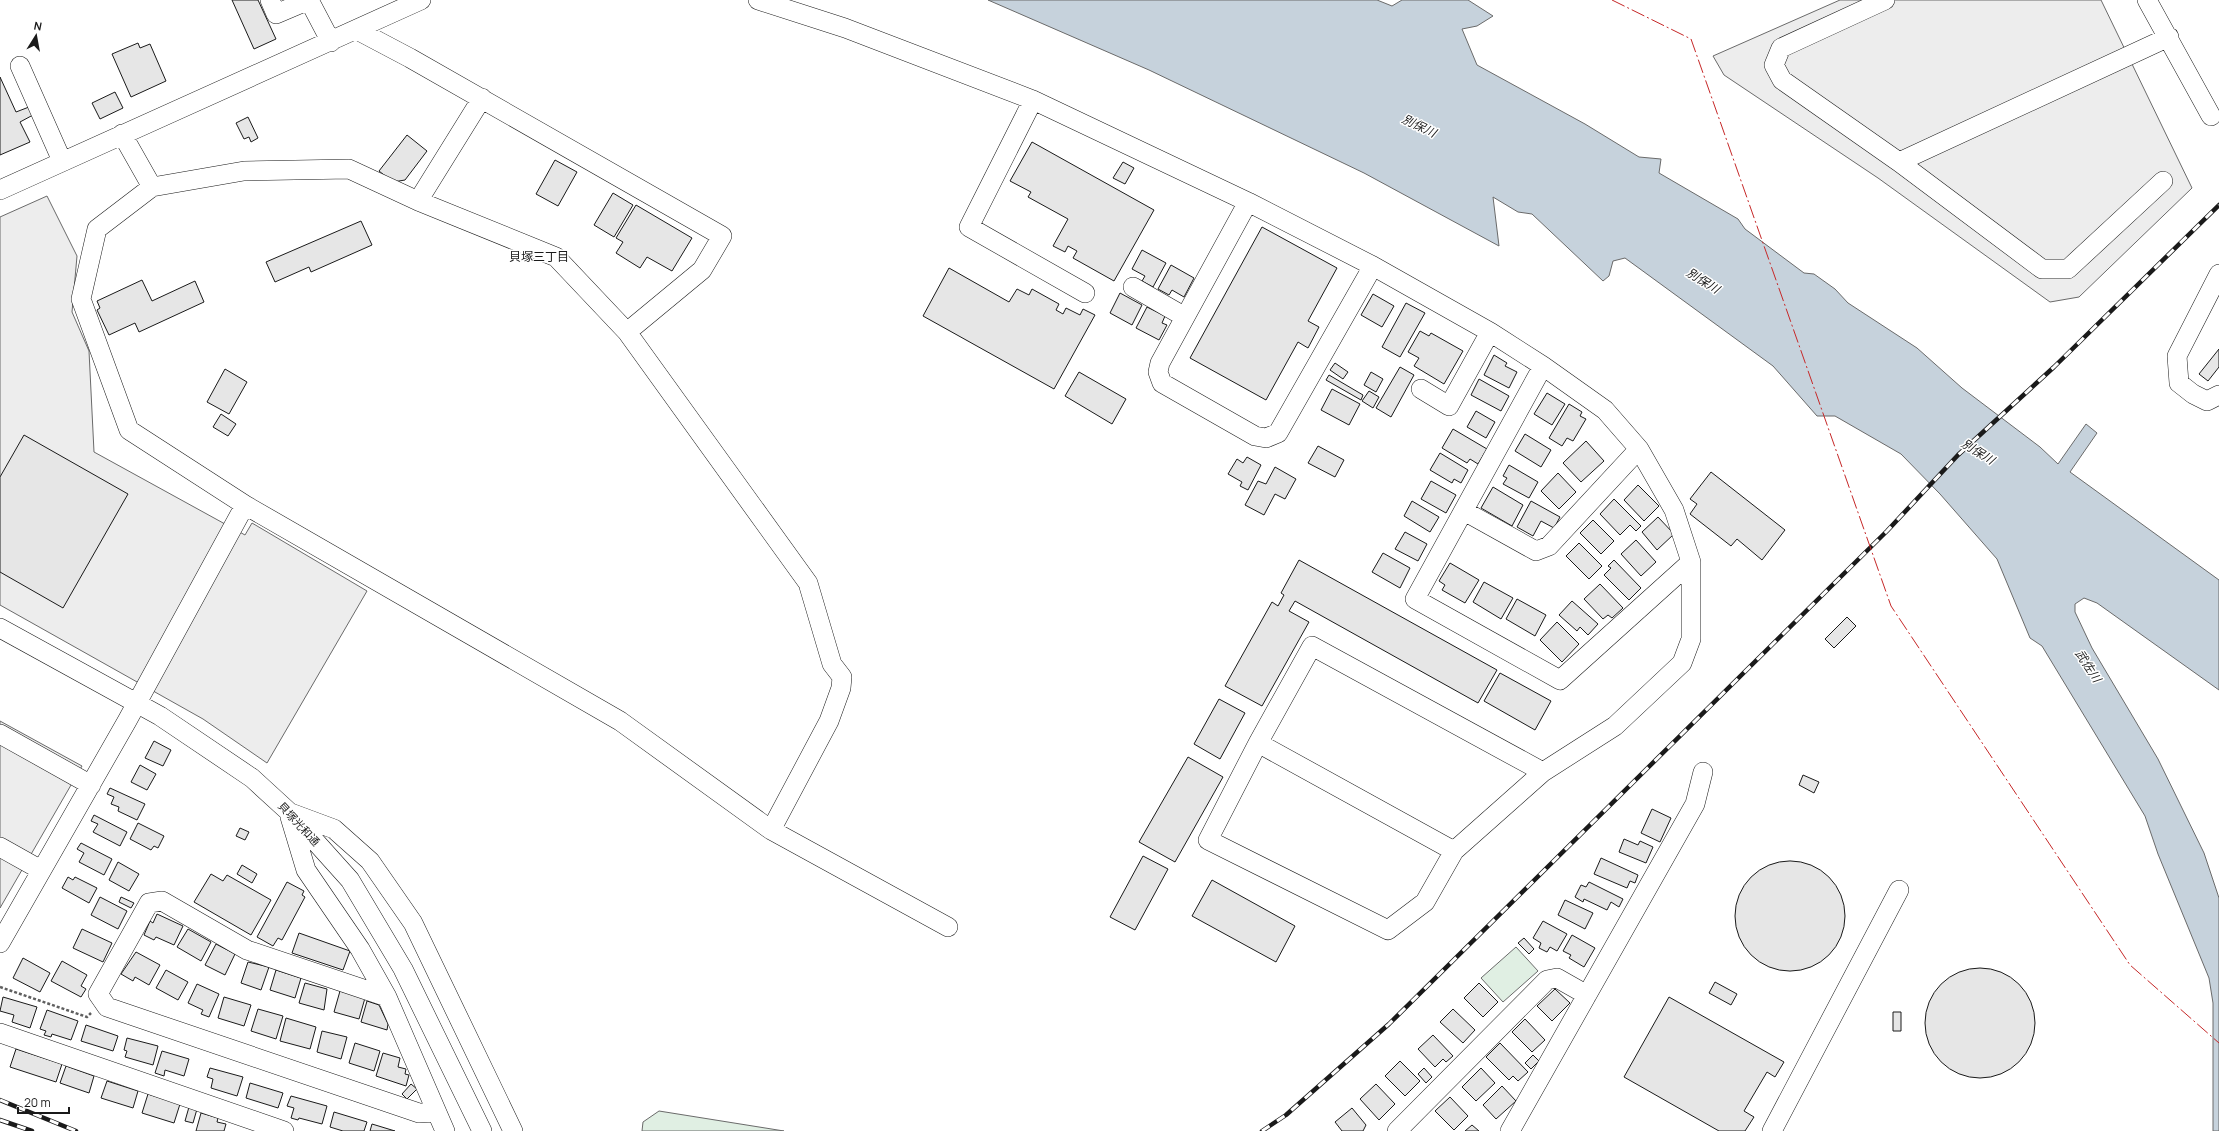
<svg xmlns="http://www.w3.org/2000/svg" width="2219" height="1131" font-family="Manrope,'Noto Sans JP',sans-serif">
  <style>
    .green { fill: #e0efe3; stroke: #6a6a6a }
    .parking { fill: #ededed; stroke: #6a6a6a }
    .water { fill: #c6d2dc; stroke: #6a6a6a }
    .building { fill: #e6e6e6; stroke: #1a1a1a }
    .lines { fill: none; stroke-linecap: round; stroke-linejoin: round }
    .minor-casing { stroke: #1a1a1a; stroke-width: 20 }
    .path { stroke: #5f5f5f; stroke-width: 2.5; stroke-dasharray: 3 2; stroke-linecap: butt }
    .minor { stroke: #fff; stroke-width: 19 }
    .rail-casing { stroke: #1a1a1a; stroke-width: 4.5 }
    .rail { stroke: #fff; stroke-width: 3; stroke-dasharray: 9; stroke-linecap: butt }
    .power { stroke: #c62828; stroke-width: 1; stroke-dasharray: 14 3 2 3; stroke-linecap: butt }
    .labels { text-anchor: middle; stroke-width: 3; stroke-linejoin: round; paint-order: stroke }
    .street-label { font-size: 11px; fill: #1a1a1a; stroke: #fff }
    .water-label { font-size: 12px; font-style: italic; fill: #1a1a1a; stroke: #fff }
    .neighbourhood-label { font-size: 12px; fill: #1a1a1a; stroke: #fff }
  </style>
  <rect width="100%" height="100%" fill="#fff"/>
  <path class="green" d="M1516 947 1538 971 1503 1002 1481 978Z
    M659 1111 784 1131H642L643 1122Z"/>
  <path class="parking" d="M1840 0H2101L2192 188 2079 297 2050 302 1878 178 1724 75 1713 56Z
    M47 196 77 256 72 312 89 351 94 452 245 535 252 523 367 591 267 763 203 719 0 605V217Z
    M0 721 82 766 0 908Z"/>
  <path class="water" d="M988 0H1377L1392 6 1402 0H1468L1493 16 1477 26 1462 29 1477 65 1585 124 1639 157 1661 159 1659 173 1738 219 1745 229 1804 273 1814 274 1835 289 1848 303 1917 348 1962 388 2040 447 2058 464 2086 424 2097 433 2070 472 2219 580V690L2097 603 2084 598 2075 604V612L2092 648 2158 759 2204 853 2219 898V1131H2213V1003L2209 978 2158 854 2145 816 2042 646 2030 638 1997 559 1940 494 1901 454 1835 416H1817L1773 366 1625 258 1613 261 1609 276 1603 281 1532 214 1518 212 1493 197 1499 246 1364 173 1149 70Z"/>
  <path class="building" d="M232 0H258L276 39 254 49Z
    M138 43 140 48 150 44 166 81 131 97 112 54Z
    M0 77 16 112 29 107 33 115 20 122 30 142 0 155Z
    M115 92 123 108 100 119 92 103Z
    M248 117 258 138 251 142 249 137 244 139 236 123Z
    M407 135 427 151 405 180 393 182 379 171Z
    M1032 142 1154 210 1114 281 1073 258 1077 251 1068 246 1065 252 1053 246 1068 219 1028 197 1031 192 1010 181Z
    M555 160 577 172 558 206 536 194Z
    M1123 162 1134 168 1125 184 1113 178Z
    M613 193 633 205 614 237 594 225Z
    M636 205 692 238 672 271 647 257 640 268 616 253 623 242 616 238Z
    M361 221 372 245 311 272 309 267 275 282 266 262Z
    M1262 227 1337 268 1308 321 1319 327 1308 348 1298 342 1266 400 1190 358Z
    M1142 250 1166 263 1153 287 1142 281 1145 276 1132 269Z
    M1171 265 1194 278 1184 297 1172 290 1169 295 1158 289Z
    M949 268 1009 302 1017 289 1029 295 1032 289 1059 304 1056 310 1063 314 1066 308 1080 315 1083 309 1095 315 1054 389 923 316Z
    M142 280 152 301 195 281 204 302 139 332 135 323 109 335 97 310 100 308 97 301Z
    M1120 293 1142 305 1132 325 1110 313Z
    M1373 294 1394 306 1382 327 1361 315Z
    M1406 303 1425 313 1400 357 1382 347Z
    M1147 307 1165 316 1162 323 1167 325 1159 340 1136 328Z
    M1420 331 1429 336 1431 333 1463 351 1444 384 1414 366 1419 358 1408 352Z
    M2219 349V367L2208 381 2199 374Z
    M1494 355 1507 363 1505 366 1517 372 1509 388 1484 375Z
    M1335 363 1348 372 1343 379 1330 370Z
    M1400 367 1414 375 1391 417 1376 408Z
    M225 369 247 382 229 414 207 402Z
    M1079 372 1126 399 1112 424 1065 396Z
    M1371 372 1383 379 1376 392 1364 385Z
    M1329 375 1363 395 1361 400 1326 380Z
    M1479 379 1509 396 1501 411 1471 395Z
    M1332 389 1360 404 1349 425 1321 410Z
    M1369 391 1379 397 1373 408 1362 401Z
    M1547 393 1565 404 1552 425 1534 414Z
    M1569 404 1582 412 1580 416 1586 419 1573 441 1567 438 1562 446 1549 438Z
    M1476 411 1495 422 1486 438 1467 427Z
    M221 414 236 424 228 436 213 427Z
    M1453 429 1487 449 1478 464 1470 459 1467 463 1442 448Z
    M1525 434 1551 450 1541 467 1515 451Z
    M24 435 128 494 63 608 0 572V477Z
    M1586 441 1604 461 1581 482 1563 463Z
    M1318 446 1344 460 1335 477 1308 463Z
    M1440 453 1468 470 1461 483 1454 479 1452 483 1430 470Z
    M1247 457 1261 465 1248 490 1240 486 1242 482 1228 474 1237 459 1243 463Z
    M1509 465 1538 482 1529 498 1503 484 1507 478 1503 476Z
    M1275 467 1296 479 1285 499 1275 494 1264 515 1245 505 1258 481 1266 484Z
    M1711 472 1785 530 1762 560 1737 539 1731 546 1690 514 1697 504 1690 499Z
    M1558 473 1576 492 1559 509 1541 491Z
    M1431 481 1456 495 1446 513 1421 499Z
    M1638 485 1659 506 1644 521 1624 500Z
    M1493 487 1523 505 1512 526 1481 508Z
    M1614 499 1641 526 1636 531 1630 525 1620 535 1600 514Z
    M1412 501 1439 517 1430 532 1404 516Z
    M1531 501 1560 517 1554 528 1541 521 1533 536 1517 527Z
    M1658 517 1674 534 1657 550 1642 532Z
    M1593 520 1614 541 1601 554 1580 533Z
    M1405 532 1427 544 1418 561 1395 549Z
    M1636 540 1656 562 1641 576 1621 554Z
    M1579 543 1602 566 1589 579 1566 556Z
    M1383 553 1410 568 1400 588 1372 572Z
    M1299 560 1497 670 1478 703 1295 601 1289 611 1309 622 1262 706 1225 686 1272 602 1278 606 1284 595 1281 593Z
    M1614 560 1641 588 1629 600 1604 575 1611 568 1608 566Z
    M1450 563 1479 580 1465 603 1442 590 1445 585 1439 581Z
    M1484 582 1513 598 1501 619 1473 602Z
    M1600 584 1623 608 1612 618 1608 615 1603 619 1584 599Z
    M1517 599 1546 615 1535 636 1506 619Z
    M1572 601 1598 624 1588 635 1580 627 1577 631 1559 615Z
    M1847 617 1856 626 1834 648 1825 639Z
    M1557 622 1579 644 1562 662 1540 640Z
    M1500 673 1551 701 1535 730 1484 701Z
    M1219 699 1245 713 1220 759 1194 744Z
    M154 741 171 750 163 766 145 758Z
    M1188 757 1223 777 1175 862 1139 842Z
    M140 765 156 774 147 790 131 782Z
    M1803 775 1819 782 1814 793 1799 785Z
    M110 788 145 804 137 820 118 811 119 807 111 804 114 797 107 794Z
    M1652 809 1671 818 1660 842 1641 833Z
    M94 815 127 832 120 846 93 832 98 824 91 821Z
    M138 823 164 836 158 848 154 846 151 850 130 839Z
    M240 828 249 832 245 840 236 836Z
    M1624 839 1638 845 1640 841 1653 847 1646 863 1619 852Z
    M81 843 112 859 104 875 79 862 84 853 77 849Z
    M1143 856 1168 869 1135 930 1110 917Z
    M1601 858 1638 875 1635 883 1630 881 1627 888 1594 874Z
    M1735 916a55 55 0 1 1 110 0a55 55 0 1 1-110 0Z
    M118 862 139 874 129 891 109 880Z
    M242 865 257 874 252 883 237 874Z
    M211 874 223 881 227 875 271 900 251 935 194 902Z
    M68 877 73 880 75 877 97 888 89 903 62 888Z
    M1212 880 1295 926 1276 962 1192 916Z
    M287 882 304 891 302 895 305 897 282 940 278 938 273 946 257 937Z
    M1589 882 1623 899 1619 907 1611 902 1607 910 1584 899 1583 902 1575 897 1581 885 1586 887Z
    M100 897 127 911 118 929 91 915Z
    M121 897 134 903 131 908 119 902Z
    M1565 900 1593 913 1585 929 1558 915Z
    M157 914 183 926 174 945 156 937 154 940 144 935 150 921 153 923Z
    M1543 921 1567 934 1557 951 1550 947 1547 952 1539 948 1541 943 1533 938Z
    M82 929 112 943 103 962 73 948Z
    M188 929 211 942 201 961 177 947Z
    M299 933 350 951 343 970 292 953Z
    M1572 935 1595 948 1584 967 1569 958 1571 955 1563 951Z
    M1524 938 1534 949 1529 954 1518 943Z
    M216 944 235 954 225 975 205 965Z
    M136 952 160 965 149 985 135 977 133 981 121 974Z
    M23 958 50 973 40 992 13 978Z
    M62 961 87 975 81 986 86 989 81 997 51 981Z
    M248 962 269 967 261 990 241 983Z
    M1925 1023a55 55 0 1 1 110 0a55 55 0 1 1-110 0Z
    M166 970 188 982 178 1000 156 988Z
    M276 970 301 978 295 998 270 990Z
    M1715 982 1737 994 1731 1005 1709 993Z
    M305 983 327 989 324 1010 299 1003Z
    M1479 983 1498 1002 1483 1017 1464 998Z
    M197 984 219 994 209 1017 201 1014 203 1010 188 1003Z
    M1555 989 1570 1003 1552 1021 1537 1006Z
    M340 991 365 998 359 1019 334 1012Z
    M3 997 37 1007 30 1028 12 1022 14 1015 0 1011Z
    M224 997 251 1005 244 1026 218 1018Z
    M1669 997 1784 1062 1775 1077 1767 1072 1744 1111 1754 1117 1745 1131H1719L1624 1077Z
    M367 1001 379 1005 388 1024 387 1030 361 1022Z
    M258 1009 283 1016 276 1039 251 1031Z
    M1453 1009 1475 1030 1463 1043 1440 1022Z
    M47 1010 78 1021 71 1040 52 1034 51 1037 44 1035 46 1031 40 1029Z
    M1893 1012H1901V1031H1893Z
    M286 1018 316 1027 310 1049 280 1041Z
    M1525 1019 1545 1040 1532 1052 1512 1032Z
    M86 1025 118 1036 113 1051 81 1041Z
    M322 1031 347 1037 341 1059 317 1052Z
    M1433 1035 1453 1056 1446 1062 1443 1059 1435 1067 1418 1049Z
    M127 1038 158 1046 153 1065 125 1057 127 1051 124 1050Z
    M355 1043 380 1051 374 1071 349 1063Z
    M1500 1043 1528 1072 1518 1081 1513 1076 1509 1080 1486 1057Z
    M16 1049 62 1064 56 1082 10 1067Z
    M162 1051 189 1059 184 1076 165 1070 164 1076 155 1073Z
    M383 1053 400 1058 398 1067 406 1069 405 1074 409 1075 406 1086 376 1076Z
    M1533 1055 1539 1061 1531 1069 1525 1063Z
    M1400 1061 1420 1081 1405 1096 1385 1076Z
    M66 1066 94 1076 89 1093 60 1083Z
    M210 1068 243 1077 237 1096 211 1088 213 1079 207 1077Z
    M1424 1068 1432 1077 1426 1083 1418 1074Z
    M1481 1068 1495 1083 1476 1101 1462 1087Z
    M107 1081 138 1091 133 1108 101 1098Z
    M250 1083 283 1093 278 1108 246 1098Z
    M411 1084 417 1089 407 1099 402 1094Z
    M1376 1084 1395 1104 1379 1120 1360 1099Z
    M1502 1086 1516 1101 1496 1119 1483 1105Z
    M148 1094 180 1104 174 1123 142 1113Z
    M291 1096 327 1106 322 1124 299 1118 298 1120 291 1118 294 1108 287 1106Z
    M1450 1097 1468 1116 1454 1130 1435 1111Z
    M189 1107 197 1109 193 1123 185 1121Z
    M1352 1108 1366 1125 1363 1131H1342L1335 1122Z
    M334 1112 367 1122 364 1131H343L330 1127Z
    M201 1113 218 1118 217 1122 226 1124 224 1131H196Z
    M372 1124 395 1131H370Z
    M1472 1125 1479 1131H1465Z"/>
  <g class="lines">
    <g class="minor-casing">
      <path id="minor" d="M270 0 276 14 309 0
        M309 0 331 42
        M758 0 845 28 1033 100 1248 202 1373 266 1490 332 1543 366 1605 410 1639 449 1674 510 1691 562V639L1682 663 1615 726 1543 772 1454 851 1425 902 1388 930 1208 840 1258 743 1454 851
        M1885 0 1781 48 1774 65 1782 80 1899 162 2042 269H2068L2163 181
        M2147 0 2211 116
        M357 30 410 58 722 236 702 270 627 332
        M20 66 62 161
        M1033 100 969 227 1085 293
        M122 134 152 187 244 171 349 169 418 201 556 257 627 332 808 583 832 664 842 677 841 688 829 721 771 830
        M1899 162 2169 37
        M152 187 97 229 81 299 129 430 245 505
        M0 190 421 0
        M418 201 482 98
        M1248 202 1160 363 1158 372 1162 383 1255 436 1266 438 1278 433 1373 266
        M2219 274 2177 356 2179 383 2193 394 2207 401 2219 395
        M1133 287 1185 317
        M1543 366 1415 599 1560 680 1691 562
        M1421 389 1449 406 1490 332
        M1464 511 1536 551 1549 546 1639 449
        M0 628 160 716 252 778 288 811 350 880 403 969 482 1131
        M0 734 91 785
        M1258 743 1312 646 1543 772
        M291 813 334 829 370 861 413 923 513 1131
        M290 817 306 870 360 949 387 997 445 1131
        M0 847 41 870
        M0 943 127 721 245 505 620 721 771 830 948 927
        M387 997 247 950 162 901 149 903 98 994 107 1007 419 1113 436 1112
        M0 1033 284 1131
        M1397 1131 1547 980 1557 978 1587 995
        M1510 1131 1695 804 1703 772
        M1772 1131 1899 890"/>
    </g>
    <path class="path" d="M0 987 87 1017 91 1013"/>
    <use href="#minor" class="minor"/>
    <g class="rail-casing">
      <path id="rail" d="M0 1100 76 1131
        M0 1120 32 1131
        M1262 1131 1286 1115 1389 1024 1887 531 1958 455 2054 367 2219 205"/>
    </g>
    <use href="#rail" class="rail"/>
    <path class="power" d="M1612 0 1691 39 1891 606 2130 965 2219 1043"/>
  </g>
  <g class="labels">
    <g class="street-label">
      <text transform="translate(299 824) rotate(47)" y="4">貝塚光和通</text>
    </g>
    <g class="water-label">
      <text transform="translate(1419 126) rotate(26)" y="4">別保川</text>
      <text transform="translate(1703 281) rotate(32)" y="4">別保川</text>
      <text transform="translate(1978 452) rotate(32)" y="4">別保川</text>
      <text transform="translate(2088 666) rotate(57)" y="4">武佐川</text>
    </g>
    <g class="neighbourhood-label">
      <text x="539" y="261">貝塚三丁目</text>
    </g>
  </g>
  <g transform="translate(36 36) rotate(11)" stroke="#ffffff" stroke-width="3" paint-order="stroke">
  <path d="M0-3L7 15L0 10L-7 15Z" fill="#1a1a1a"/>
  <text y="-6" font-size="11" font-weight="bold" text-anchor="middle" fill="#1a1a1a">N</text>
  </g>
  <path d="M18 1107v6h51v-6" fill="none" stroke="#1a1a1a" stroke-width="2"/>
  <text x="24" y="1107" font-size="12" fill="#1a1a1a" stroke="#ffffff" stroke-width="3" paint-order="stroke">20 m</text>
</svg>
